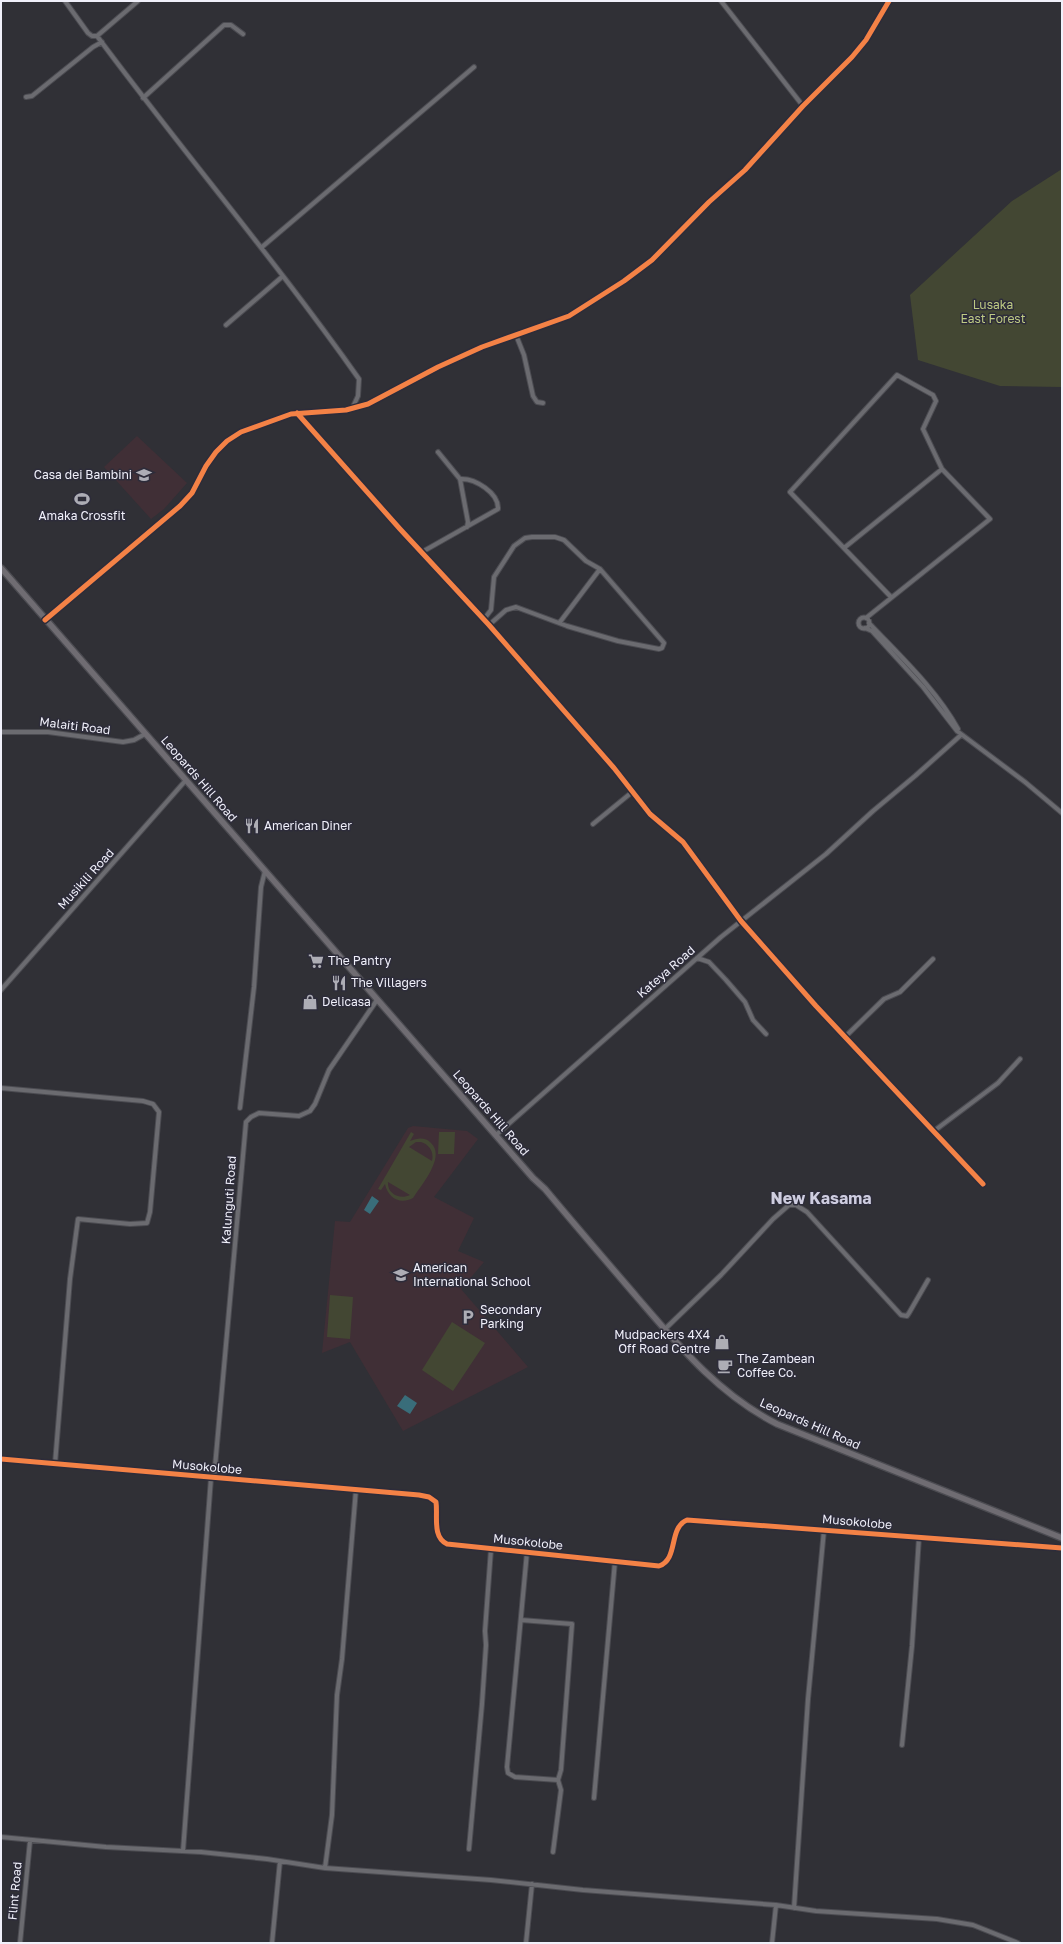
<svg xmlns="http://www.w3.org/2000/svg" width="1063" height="1944" font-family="'Golos Text',sans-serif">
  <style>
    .education { fill: #402f36 }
    .green { fill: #434733; fill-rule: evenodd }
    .water { fill: #396d7a }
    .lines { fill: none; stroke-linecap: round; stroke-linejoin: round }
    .minor-casing { stroke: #4c4c52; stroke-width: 6 }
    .secondary-casing { stroke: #4c4c52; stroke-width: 8 }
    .minor { stroke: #6b6b70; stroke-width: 4 }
    .secondary { stroke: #6f6c72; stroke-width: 5.5 }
    .cycleway-casing { stroke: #2d2c3a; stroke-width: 8 }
    .cycleway { stroke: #f48246; stroke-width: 5 }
    .labels { text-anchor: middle; stroke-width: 3; stroke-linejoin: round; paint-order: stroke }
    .park-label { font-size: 12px; fill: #beca83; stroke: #2d2c3a }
    .poi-label { font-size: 12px; fill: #f0f0fa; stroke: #2d2c3a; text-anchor: start }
    .street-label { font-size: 12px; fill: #f0f0fa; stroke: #2d2c3a }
    .district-label { font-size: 16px; font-weight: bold; fill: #cecde0; stroke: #2d2c3a }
  </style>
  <rect width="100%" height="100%" fill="#303036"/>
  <path class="education" d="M137 436 187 483 164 509 151 519 104 467Z
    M413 1126 467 1131 478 1139 434 1197 474 1218 458 1251 484 1262 461 1289 528 1367 403 1431 350 1342 322 1353 335 1221 350 1222 408 1128Z"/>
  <path class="green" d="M1062 169V387L1000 386 918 360 910 295 1012 201Z
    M411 1132 414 1134 410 1141C418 1138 425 1137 431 1143 446 1157 421 1185 413 1198 400 1205 388 1198 385 1184L381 1190 378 1189ZM421 1142C430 1145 434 1152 432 1161L409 1147 416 1142ZM388 1182 410 1195C400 1200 387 1194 388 1182Z
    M439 1132H455L454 1154H438Z
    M330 1295 353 1297 350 1339 327 1337Z
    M452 1322 485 1343 453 1391 422 1370Z"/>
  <path class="water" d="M372 1196 379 1201 370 1214 364 1210Z
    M405 1395 417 1403 410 1414 397 1406Z"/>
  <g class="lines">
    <g class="minor-casing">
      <path id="minor" d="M65 1 88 33 92 36H97C183 152 276 261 359 379L358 396 352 409
        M721 1 803 106
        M97 36 138 1
        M26 97 32 96 93 47 102 42
        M143 98 224 25H231L243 34
        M262 247 474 67
        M226 325 283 276
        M516 335 524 355 533 396 537 402 543 403
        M297 413 400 529 489 625 614 768 650 814 683 842 741 921 816 1006 983 1184
        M438 452 460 479 468 522 467 527
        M844 548 942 469
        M422 552 498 509C499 493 475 478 460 479
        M858.5 623a5.5 5.5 0 1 1 11 0a5.5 5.5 0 1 1-11 0Z
        M866 618 990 519 942 469 923 429 936 401 933 395 897 375 790 492 891 597
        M484 619 491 610 494 577 514 546 525 538 532 537H555L564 540 586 561 600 569 664 643 662 648 659 649 618 641 567 626 516 607 506 610 489 625
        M45 620 180 506 192 493 206 466 216 452 227 441 241 432 291 414 346 410 368 404 438 367 482 347 569 316 624 281 652 260 709 202 745 170 803 106 852 57 866 40 889 1
        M560 622 600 569
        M869 623C900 656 936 689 958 729
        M865 628 872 631 923 687 957 731 1025 782 1062 813
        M1 732H48L123 742 134 740 145 734
        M593 824 631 793
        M697 958 709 962 726 980 745 1002 753 1020 766 1034
        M1 990 186 780
        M846 1036 884 999 900 992 933 959
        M1 1088 143 1101 153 1104 159 1112 150 1212 147 1223 130 1224 78 1219 70 1279 55 1464
        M240 1108 254 987 261 887 265 871
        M934 1131 998 1083 1020 1059
        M496 1135 721 937 826 854 873 811 915 776 961 735
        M665 1329 721 1275 773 1219 789 1205H796L807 1212 901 1315 907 1316 909 1313 928 1280
        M1 1459 419 1495 429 1497 436 1502C438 1516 432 1537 447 1544L659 1566C679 1559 668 1528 687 1520L1062 1548
        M214 1478 246 1122 251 1117 259 1113 299 1116 310 1111 315 1104 329 1070 377 1000
        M527 1552 507 1767 508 1773 515 1777 558 1780 561 1790 553 1852
        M521 1620 572 1624 561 1770 558 1780
        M902 1745 912 1646 919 1537
        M594 1798 615 1561
        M1 1837 106 1847 201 1852 267 1859 325 1868 491 1880 583 1890 776 1905 816 1911 937 1919 973 1925 1018 1943
        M469 1849 482 1704 486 1645 485 1631 491 1549
        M183 1851 211 1478
        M325 1868 332 1815 337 1695 342 1659 356 1489
        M794 1908 808 1699 824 1530
        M20 1943 30 1841
        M272 1943 280 1861
        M526 1943 532 1884
        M772 1943 776 1905"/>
    </g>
    <g class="secondary-casing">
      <path id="secondary" d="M1 568 533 1178 545 1189C575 1225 606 1261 636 1296 679 1346 718 1394 777 1424L1062 1538"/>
    </g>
    <use href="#minor" class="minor"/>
    <use href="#secondary" class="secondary"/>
    <g class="cycleway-casing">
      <path id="cycleway" d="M297 413 400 529 489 625 614 768 650 814 683 842 741 921 816 1006 983 1184
        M45 620 180 506 192 493 206 466 216 452 227 441 241 432 291 414 346 410 368 404 438 367 482 347 569 316 624 281 652 260 709 202 745 170 803 106 852 57 866 40 889 1
        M1 1459 419 1495 429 1497 436 1502C438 1516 432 1537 447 1544L659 1566C679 1559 668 1528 687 1520L1062 1548"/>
    </g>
    <use href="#cycleway" class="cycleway"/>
  </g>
  <defs>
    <g id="school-bare" transform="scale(1.2)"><path d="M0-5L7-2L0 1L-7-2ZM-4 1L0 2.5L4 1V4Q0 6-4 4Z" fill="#adadb5" stroke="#2d2c3a" stroke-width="2.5" paint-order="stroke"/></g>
    <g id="stadium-bare" transform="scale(1.2)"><path d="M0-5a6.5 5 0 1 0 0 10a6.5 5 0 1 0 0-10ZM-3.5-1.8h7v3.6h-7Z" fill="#adadb5" stroke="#2d2c3a" stroke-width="2.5" paint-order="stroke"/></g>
    <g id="restaurant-bare" transform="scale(1.2)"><path d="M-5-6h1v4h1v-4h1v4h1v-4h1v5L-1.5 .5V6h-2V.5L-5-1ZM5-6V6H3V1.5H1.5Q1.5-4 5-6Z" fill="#adadb5" stroke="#2d2c3a" stroke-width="2.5" paint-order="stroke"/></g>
    <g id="supermarket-bare" transform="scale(1.2)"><path d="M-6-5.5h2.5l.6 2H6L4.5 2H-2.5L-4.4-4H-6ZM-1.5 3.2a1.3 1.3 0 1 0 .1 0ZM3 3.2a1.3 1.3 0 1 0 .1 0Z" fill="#adadb5" stroke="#2d2c3a" stroke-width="2.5" paint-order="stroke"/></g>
    <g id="shop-bare" transform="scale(1.2)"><path d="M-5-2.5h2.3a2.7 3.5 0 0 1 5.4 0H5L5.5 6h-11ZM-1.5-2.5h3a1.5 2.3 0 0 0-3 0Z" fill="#adadb5" stroke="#2d2c3a" stroke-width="2.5" paint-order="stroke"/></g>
    <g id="parking-bare" transform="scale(1.2)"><path d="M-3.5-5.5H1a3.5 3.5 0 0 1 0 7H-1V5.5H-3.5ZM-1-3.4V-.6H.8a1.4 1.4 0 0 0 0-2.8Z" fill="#adadb5" stroke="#2d2c3a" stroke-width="2.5" paint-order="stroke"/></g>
    <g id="cafe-bare" transform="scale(1.2)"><path d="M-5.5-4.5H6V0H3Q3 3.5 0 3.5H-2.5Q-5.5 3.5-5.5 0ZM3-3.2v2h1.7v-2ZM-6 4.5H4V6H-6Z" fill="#adadb5" stroke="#2d2c3a" stroke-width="2.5" paint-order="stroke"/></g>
  </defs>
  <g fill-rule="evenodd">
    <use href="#school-bare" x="144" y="475"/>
    <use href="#stadium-bare" x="82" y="499"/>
    <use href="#restaurant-bare" x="252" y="826"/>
    <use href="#supermarket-bare" x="316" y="961"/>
    <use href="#restaurant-bare" x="339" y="983"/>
    <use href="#shop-bare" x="310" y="1002"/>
    <use href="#school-bare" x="401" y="1275"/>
    <use href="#parking-bare" x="468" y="1317"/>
    <use href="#shop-bare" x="722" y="1342"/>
    <use href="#cafe-bare" x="725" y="1366"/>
  </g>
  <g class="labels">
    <g class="park-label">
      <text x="993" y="309">Lusaka<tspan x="993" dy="14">East Forest</tspan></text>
    </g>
    <g class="poi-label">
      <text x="132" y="479" text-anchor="end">Casa dei Bambini</text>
      <text x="82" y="520" text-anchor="middle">Amaka Crossfit</text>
      <text x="264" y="830">American Diner</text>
      <text x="328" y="965">The Pantry</text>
      <text x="351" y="987">The Villagers</text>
      <text x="322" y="1006">Delicasa</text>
      <text x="413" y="1272">American<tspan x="413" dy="14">International School</tspan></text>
      <text x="480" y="1314">Secondary<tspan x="480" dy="14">Parking</tspan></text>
      <text x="710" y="1339" text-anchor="end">Mudpackers 4X4<tspan x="710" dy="14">Off Road Centre</tspan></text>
      <text x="737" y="1363">The Zambean<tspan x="737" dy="14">Coffee Co.</tspan></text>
    </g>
    <g class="street-label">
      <text transform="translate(75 726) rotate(7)" y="4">Malaiti Road</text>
      <text transform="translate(199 779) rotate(49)" y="4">Leopards Hill Road</text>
      <text transform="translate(86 879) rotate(-48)" y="4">Musikili Road</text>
      <text transform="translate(666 972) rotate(-41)" y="4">Kateya Road</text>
      <text transform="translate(491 1113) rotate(49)" y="4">Leopards Hill Road</text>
      <text transform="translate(229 1200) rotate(-86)" y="4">Kalunguti Road</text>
      <text transform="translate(810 1424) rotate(24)" y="4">Leopards Hill Road</text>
      <text transform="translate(207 1467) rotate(5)" y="4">Musokolobe</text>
      <text transform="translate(857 1522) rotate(5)" y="4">Musokolobe</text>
      <text transform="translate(528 1542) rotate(6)" y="4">Musokolobe</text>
      <text transform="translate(15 1891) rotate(-85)" y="4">Flint Road</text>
    </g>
    <g class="district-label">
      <text x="821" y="1204">New Kasama</text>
    </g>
  </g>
  <rect width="1063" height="1944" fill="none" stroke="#f0f0fa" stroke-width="4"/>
</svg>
